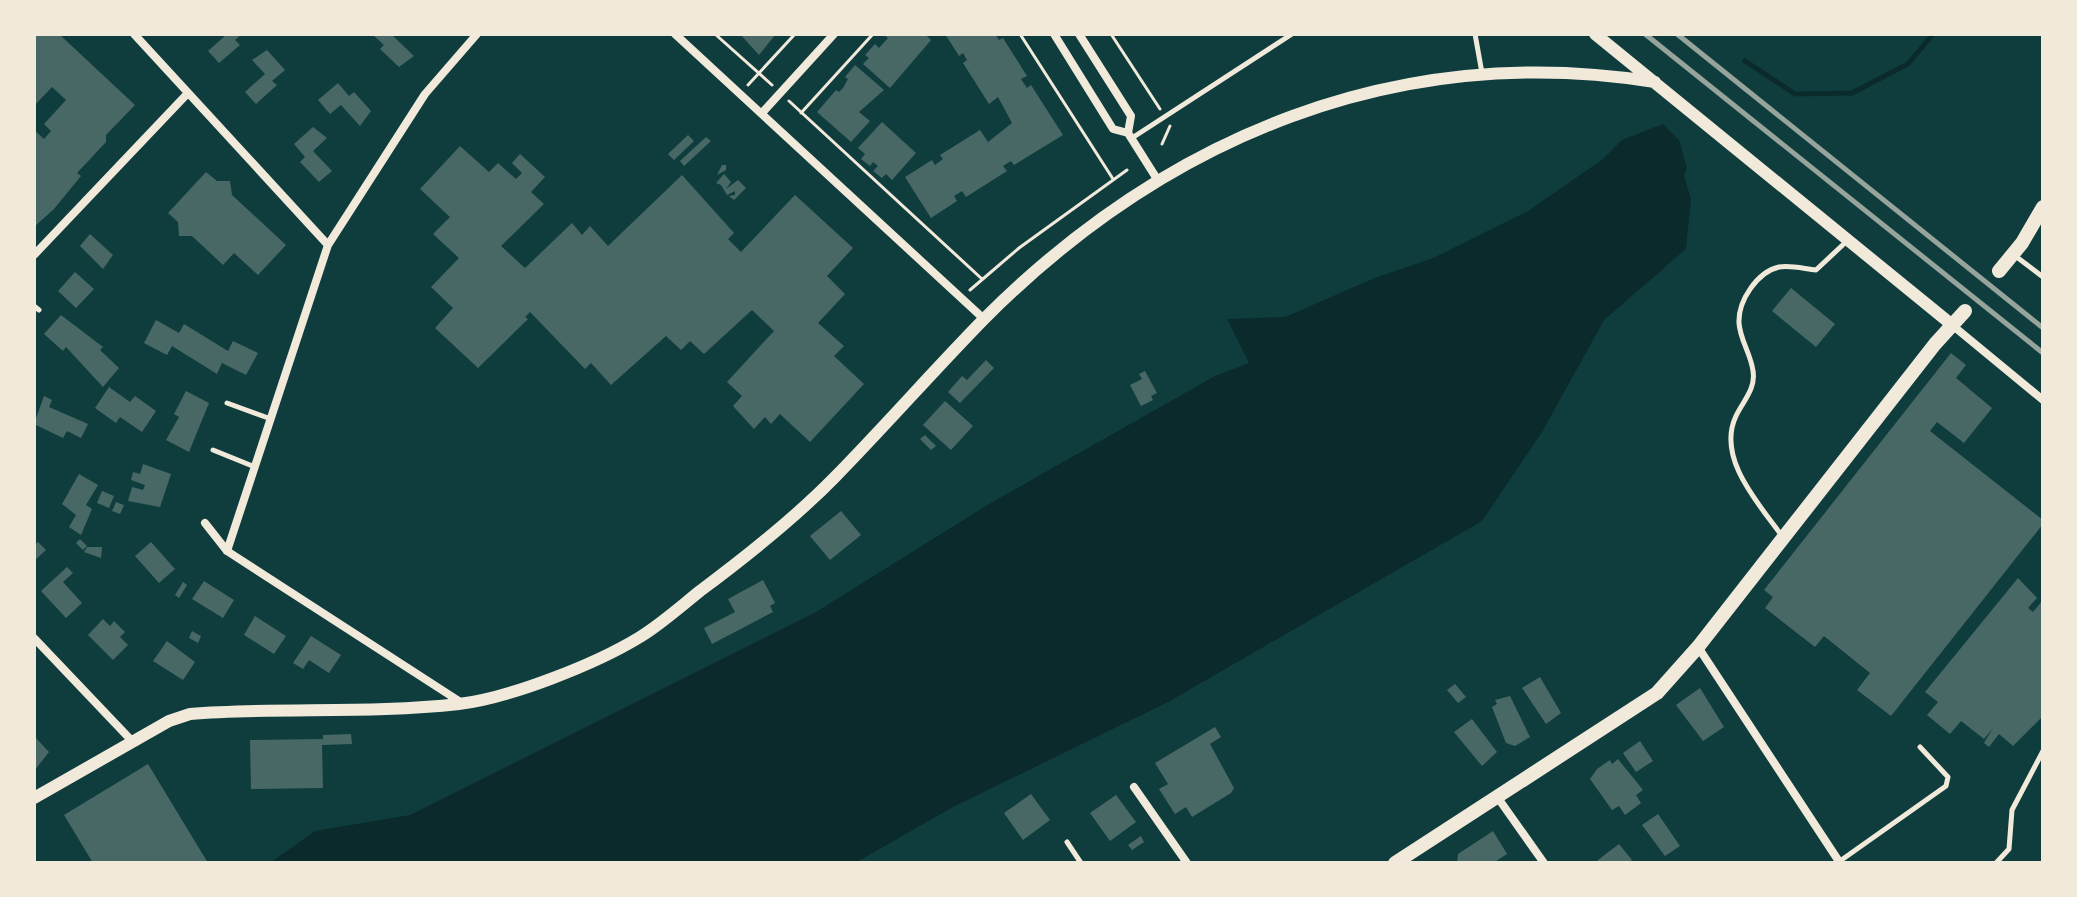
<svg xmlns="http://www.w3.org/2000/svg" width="2077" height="897" font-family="'Archivo Narrow',sans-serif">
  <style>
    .water { fill: #0a2a2b }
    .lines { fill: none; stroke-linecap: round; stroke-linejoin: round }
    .stream { stroke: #0a2a2b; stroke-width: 5 }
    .building { fill: #486865 }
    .path { stroke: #f1e9da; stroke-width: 3 }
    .service { stroke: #f1e9da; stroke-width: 5 }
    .minor { stroke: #f1e9da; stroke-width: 8 }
    .tertiary { stroke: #f1e9da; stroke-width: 12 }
    .secondary { stroke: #f1e9da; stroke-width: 14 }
    .rail { stroke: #97a49c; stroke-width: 5 }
  </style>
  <rect width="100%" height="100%" fill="#0f3d3e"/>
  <path class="water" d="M1663 124 1679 140 1687 168 1684 176 1691 199 1686 249 1604 320 1542 432 1482 521 1168 702 953 807 855 863H270L315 831 410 815 816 612 989 504 1215 376 1249 363 1227 319 1285 317 1375 278 1433 258 1528 211 1603 159 1622 140Z"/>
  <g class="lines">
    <path class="stream" d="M1745 61 1795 94 1852 93 1908 64 1933 34"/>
  </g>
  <path class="building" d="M34 34H59L135 105 106 135V142L77 173 81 176 54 209 34 227V130L44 139 51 131 44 124 66 100 52 87 34 106Z
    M227 34H242L235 40 240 45 219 63 208 51Z
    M372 34H396L393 36 414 56 399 67 380 49 384 45Z
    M740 34H776L759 55Z
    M883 34H925L931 40 890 88 863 64 869 58 865 55 875 44 879 48 888 38Z
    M945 34H995L999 40 1003 38 1027 76 1021 79 1027 88 1031 85 1063 135 1014 165 1011 161 1003 166 1007 171 966 197 962 191 954 196 957 201 931 218 905 177 932 160 935 165 943 159 940 155 980 130 988 142 1012 123 998 97 989 104 963 63 967 60 963 53 959 56Z
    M267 50 285 70 272 81 277 85 256 104 245 92 265 74 252 60Z
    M855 65 884 90 859 112 870 121 851 142 817 112 836 90 839 92 843 88 848 79 845 77Z
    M338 83 349 96 354 92 371 111 360 126 341 105 330 114 318 100Z
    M882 122 916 153 892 180 886 174 882 178 873 171 878 166 873 162 870 166 861 159 865 154 858 148Z
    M313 127 327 138 313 151 332 171 319 182 300 162 305 157 294 144Z
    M688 135 694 141 674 160 668 154Z
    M706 137 711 141 684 166 680 161Z
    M460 146 489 172 498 163 516 179 522 173 512 163 520 154 545 177 531 192 544 204 501 246 525 268 572 223 582 235 590 226 608 246 682 175 734 233 728 239 741 252 795 195 853 248 827 276 845 294 818 323 844 346 834 356 864 384 810 442 780 414 771 424 765 417 754 429 733 406 742 396 727 382 774 331 752 310 704 354 690 341 681 350 666 336 611 385 591 363 585 369 530 312 525 317 528 319 478 368 435 328 453 308 431 287 459 258 433 234 450 217 420 189Z
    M722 165H726V170L717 175Z
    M206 172 217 181H230L232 195 286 245 258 275 234 253 223 265 192 236H179L178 222 168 213Z
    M724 174 731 182 726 189 738 180 746 188 734 200 729 196 735 195V191L727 195 721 185 716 183Z
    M90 234 113 255 103 269 80 246Z
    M75 272 94 289 76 308 58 291Z
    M1791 288 1835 324 1816 347 1772 311Z
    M61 315 103 347 100 350 119 368 103 387 66 347 63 351 44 334Z
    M156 320 179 333 184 324 228 351 233 341 258 353 246 375 222 363 217 374 172 346 167 355 144 343Z
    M1951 353 1966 365 1956 378 1992 408 1964 443 1937 422 1930 431 2043 520V524L1891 716 1857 690 1870 673 1824 636 1815 647 1765 608 1773 597 1764 590Z
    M986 360 994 368 960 403 948 392 962 376 967 380Z
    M1145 371 1157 393 1151 396 1153 400 1141 406 1130 385 1142 379 1139 374Z
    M109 387 130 402 135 396 156 411 142 432 120 417 116 423 95 408Z
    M186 391 209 403 189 452 166 440 179 417 174 414Z
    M44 396 52 400 49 407 88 424 81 438 67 431 63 438 34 424Z
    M945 401 973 426 951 450 923 425Z
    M925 435 936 446 931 450 920 439Z
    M143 464 171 474 160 507 128 501 132 487 143 490 145 485 131 480 133 472 140 474Z
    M79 474 98 485 86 505 92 509 81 535 69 527 76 515 62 504Z
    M102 491 114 496 109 508 97 503Z
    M116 502 124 505 120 514 112 511Z
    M841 511 861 535 830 560 810 536Z
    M80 539 87 546 83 550 76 543Z
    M38 542 46 550 34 561V545Z
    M151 542 175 569 159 583 135 556Z
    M87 547H102L101 558 84 552Z
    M67 567 73 573 63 582 82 603 66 618 41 591Z
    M2018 578 2037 598 2028 608 2033 612 2043 600V716L2013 746 1999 734 1989 747 1984 743 1993 728 1984 739 1961 721 1950 734 1927 715 1938 702 1925 692Z
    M763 580 775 603 770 606 773 612 712 644 704 628 735 612 728 599Z
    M204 581 234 600 223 618 192 599Z
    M183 582 187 585 179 598 175 595Z
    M255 616 286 636 274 654 244 635Z
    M103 619 110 626 114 621 125 632 120 637 128 645 113 660 88 635Z
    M192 631 201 636 198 643 189 638Z
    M311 636 341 655 329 673 309 660 303 669 293 663Z
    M167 641 195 662 183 680 153 661Z
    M1540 677 1561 713 1546 724 1522 688Z
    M1455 684 1466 697 1458 703 1447 690Z
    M1700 688 1724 727 1703 741 1676 705Z
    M1510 696 1530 737 1515 746 1506 743 1492 707 1497 704 1495 700Z
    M1472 719 1497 752 1482 766 1454 732Z
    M1215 727 1221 737 1210 744 1234 788 1231 793 1192 817 1186 807 1175 814 1159 789 1168 784 1155 763Z
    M351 734 352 744 322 745 323 788 251 789 250 740 323 739V735Z
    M34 736 49 752 34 771Z
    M1640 741 1653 761 1636 772 1623 753Z
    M1618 759 1643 790 1636 795 1641 803 1625 815 1619 806 1612 810 1590 779 1597 769 1610 760 1612 764Z
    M148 764 208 863H93L64 815Z
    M1031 794 1050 820 1023 840 1004 813Z
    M1116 795 1136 822 1110 841 1090 813Z
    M1658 814 1680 846 1665 856 1642 825Z
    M1493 831 1507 854 1493 863H1457L1458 854Z
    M1141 836 1144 842 1132 850 1128 845Z
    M1619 844 1632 860 1628 863H1594Z"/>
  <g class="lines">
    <path class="path" d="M715 34 772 85
      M1020 34 1113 179
      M1111 34 1160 109
      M748 85 795 34
      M789 101 982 279
      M801 113 873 34
      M1162 144 1170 126
      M970 290 1019 248 1127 170"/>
    <path class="service" d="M1475 34 1482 73
      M1132 138 1292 34
      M2014 255 2043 277
      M34 306 39 310
      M227 403 271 419
      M213 450 255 467
      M1782 536C1759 504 1716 458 1736 416 1743 401 1756 389 1753 371 1751 354 1740 340 1739 323 1738 301 1757 272 1779 267 1791 265 1805 269 1816 270L1848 240
      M1067 842 1081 863
      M1840 861 1946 786 1948 777 1920 747
      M1996 863 2009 849 2012 810 2043 751"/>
    <path class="minor" d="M134 34 328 245
      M675 34 984 319
      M1054 34 1113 129 1128 133 1157 179
      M1079 34 1131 116 1128 133
      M762 113 834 34
      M34 255 188 93
      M1952 325 2043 400
      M205 523 227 551 462 703
      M227 551 328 245 425 94 477 34
      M34 638 132 741
      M1698 647 1840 863
      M1134 787 1187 863
      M1498 798 1544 863"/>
    <path class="tertiary" d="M1595 34 1951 324
      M34 798 169 721 190 714C279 707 370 714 459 704 510 698 596 664 640 637 661 624 680 607 700 591 747 556 794 519 835 477 886 425 934 370 985 318 1167 136 1397 41 1655 82"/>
    <path class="secondary" d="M1999 271 2022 243 2043 207
      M1395 863 1657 693 1698 647 1935 344 1965 311"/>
    <path class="rail" d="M1645 34 2043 353
      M1677 34 2043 328"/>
  </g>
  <rect width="2077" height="897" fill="none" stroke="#f1e9da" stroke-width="72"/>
</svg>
